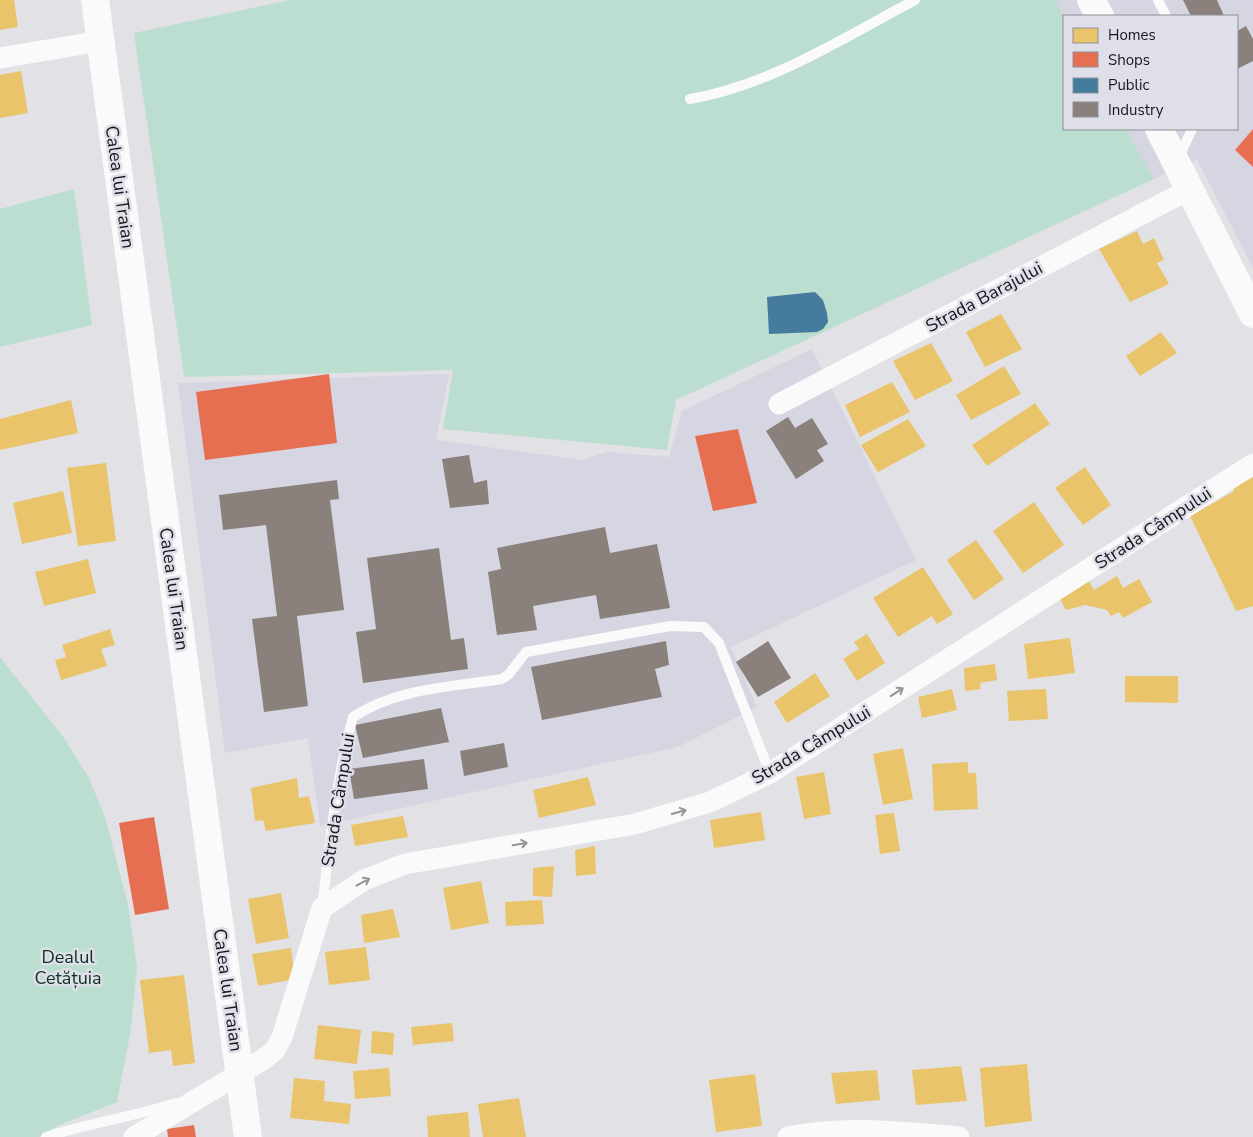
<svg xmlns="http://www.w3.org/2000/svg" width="1253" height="1137" font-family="'Nunito Sans',sans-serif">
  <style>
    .built { fill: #d6d6e3 }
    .green { fill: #bcded0 }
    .homes { fill: #e9c46a }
    .shops { fill: #e76f51 }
    .public { fill: #457b9d }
    .industry { fill: #8a817c }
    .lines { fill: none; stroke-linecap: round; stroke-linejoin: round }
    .service { stroke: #fafafb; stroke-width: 10 }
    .minor { stroke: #fafafb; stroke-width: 21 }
    .primary { stroke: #fafafb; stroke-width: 28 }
    .trunk { stroke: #fafafb; stroke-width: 28 }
    .oneway { stroke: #939496 }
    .labels { text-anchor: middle; stroke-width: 5; stroke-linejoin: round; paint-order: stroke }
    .street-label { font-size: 18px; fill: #16171a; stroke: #dedfe9 }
    .park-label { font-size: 18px; fill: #0d3022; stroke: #dedfe9 }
  </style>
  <rect width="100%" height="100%" fill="#e1e1e6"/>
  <path class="built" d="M1051 0H1253V268L1197 160 1154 179 1125 129H1237V16H1064V23Z
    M812 349 916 560 731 647 757 707 678 747 320 826 308 738 225 753 178 383 449 374 436 440 583 460 606 452 669 457 682 411Z"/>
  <path class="green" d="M290 0H1055L1064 17V129H1126L1154 179 676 400 667 450 443 429 453 370 184 377 134 33Z
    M74 189 92 325 0 347V209Z
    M0 657 64 738 88 776 105 817 128 904 137 967 131 1029 117 1102 57 1126 39 1137H0Z"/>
  <path class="homes" d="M0 0H14L18 27 0 30Z
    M21 71 28 113 0 118V75Z
    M1137 231 1143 244 1154 238 1164 260 1157 263 1169 284 1130 302 1099 249Z
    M1001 314 1022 349 985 367 966 332Z
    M1161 332 1177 353 1140 376 1126 356Z
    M931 343 953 381 915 400 893 361Z
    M1004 366 1021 394 971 420 956 395Z
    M892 382 910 412 860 437 845 405Z
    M71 400 78 433 0 450V419Z
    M1035 403 1050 424 987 466 972 445Z
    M908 419 926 446 878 472 861 445Z
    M106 463 116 541 78 546 67 468Z
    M1085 467 1111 505 1083 525 1055 488Z
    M1253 477V606L1236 611 1190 516 1233 492 1234 487Z
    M63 491 72 533 22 544 13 503Z
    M1034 502 1064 545 1023 573 993 531Z
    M976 540 1004 579 974 600 947 560Z
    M88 559 96 593 44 606 35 572Z
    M923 567 953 614 937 624 932 616 898 637 873 598Z
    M1117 576 1123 588 1139 579 1152 602 1123 618 1119 612 1111 616 1107 610 1085 605 1066 610 1060 599 1088 580 1094 590Z
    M110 629 115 645 101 649 107 666 61 680 55 660 66 657 62 645Z
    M867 634 885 663 857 681 843 659 859 649 854 642Z
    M1070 638 1075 673 1028 679 1024 644Z
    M995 664 997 680 980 683 981 689 965 691 964 668Z
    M815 673 830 696 787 723 774 702Z
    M1125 676H1178V703L1125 702Z
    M952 689 957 710 922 718 918 697Z
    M1046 689 1048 719 1009 721 1007 691Z
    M903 748 913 799 883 805 873 754Z
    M968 762V773H976L978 809 934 811 932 764Z
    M824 772 831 814 804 819 796 777Z
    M588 777 596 805 539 818 533 790Z
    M297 778 299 798 309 796 315 823 266 831 263 820 255 821 251 788Z
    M761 812 765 840 714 848 710 820Z
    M894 813 900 851 880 854 875 815Z
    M403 816 408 837 355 846 351 825Z
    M595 846 596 874 576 876 575 850Z
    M554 866 552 897 533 896V868Z
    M481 881 489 923 451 930 443 888Z
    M281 893 289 938 256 944 248 899Z
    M542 900 544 924 506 926 505 902Z
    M393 909 400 937 364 943 361 915Z
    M366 947 370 980 329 985 325 952Z
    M291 948 295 979 258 986 252 954Z
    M184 975 195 1063 173 1066 171 1050 149 1053 140 980Z
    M452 1023 454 1041 413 1045 411 1027Z
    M318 1025 361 1030 357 1064 314 1059Z
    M372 1031 394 1033 393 1055 371 1053Z
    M1027 1064 1032 1121 985 1127 980 1068Z
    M961 1066 967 1101 916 1105 912 1070Z
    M389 1068 391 1096 355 1099 353 1071Z
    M877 1070 880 1100 836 1104 831 1073Z
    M755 1074 762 1126 716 1132 709 1080Z
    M294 1078 325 1081 324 1101 351 1104 349 1124 290 1118Z
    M519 1098 526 1137H483L478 1104Z
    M468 1112 470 1137H428L427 1116Z"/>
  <path class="shops" d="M1253 129V167L1235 150Z
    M329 374 337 443 205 460 196 392Z
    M738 429 757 503 713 511 695 436Z
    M154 817 169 909 135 915 119 823Z
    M194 1125 196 1137H168L167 1129Z"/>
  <path class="public" d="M815 292 823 300 827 313 828 322 823 329 817 332 769 334 767 297Z"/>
  <path class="industry" d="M1183 0H1217L1224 16H1191Z
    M1246 26 1253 39V61L1237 69V31Z
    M788 417 795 428 812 418 828 444 817 450 824 461 796 479 766 431Z
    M469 455 474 483 487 480 489 504 450 508 442 459Z
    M337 480 339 499 330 500 344 610 297 616 308 706 264 712 252 619 277 616 266 525 223 530 219 495Z
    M605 527 610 553 657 544 670 608 600 619 596 595 533 606 537 630 497 635 488 572 501 569 497 548Z
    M439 548 451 640 464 638 468 669 363 683 356 632 376 629 367 558Z
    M666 641 669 665 655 669 662 697 542 720 531 667Z
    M768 641 791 678 758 697 736 662Z
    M441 708 449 742 363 758 355 725Z
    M504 743 508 767 464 776 460 751Z
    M424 759 428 789 354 799 349 769Z"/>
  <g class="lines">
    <path class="service" d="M1158 0 1166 16
      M690 99C771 85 843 38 915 0
      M1178 159 1192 129
      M322 907C330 843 336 779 353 717 396 688 452 687 502 679L509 674 526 652 670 626 704 627 719 643 770 773
      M46 1137C88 1123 133 1117 176 1103"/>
    <path class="minor" d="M0 58 101 41
      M779 404 1190 189
      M134 1137 264 1059 275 1050 282 1037 322 908 364 880 405 864 635 824 710 802 770 773 1253 464
      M788 1137C845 1125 902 1132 959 1137"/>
    <path class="primary" d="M95 0 248 1137"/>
    <path class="trunk" d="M1091 0 1100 16
      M1159 129 1253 314"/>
  </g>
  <defs><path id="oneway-shaft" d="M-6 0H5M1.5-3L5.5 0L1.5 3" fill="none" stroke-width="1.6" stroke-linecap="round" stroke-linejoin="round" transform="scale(1.25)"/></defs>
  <g class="oneway">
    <use href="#oneway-shaft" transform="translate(897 692) rotate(-33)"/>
    <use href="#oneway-shaft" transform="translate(679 812) rotate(-16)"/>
    <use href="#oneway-shaft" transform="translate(520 844) rotate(-10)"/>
    <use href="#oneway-shaft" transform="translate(363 882) rotate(-28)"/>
  </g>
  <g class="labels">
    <g class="street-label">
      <text transform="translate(120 187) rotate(82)" y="6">Calea lui Traian</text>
      <text transform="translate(984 297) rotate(-28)" y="6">Strada Barajului</text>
      <text transform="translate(1153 528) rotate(-33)" y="6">Strada Câmpului</text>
      <text transform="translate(174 589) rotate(82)" y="6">Calea lui Traian</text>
      <text transform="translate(811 745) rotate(-31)" y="6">Strada Câmpului</text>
      <text transform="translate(338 800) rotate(-81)" y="6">Strada Câmpului</text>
      <text transform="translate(228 990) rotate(82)" y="6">Calea lui Traian</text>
    </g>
    <g class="park-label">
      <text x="68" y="963">Dealul<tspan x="68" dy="21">Cetățuia</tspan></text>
    </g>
  </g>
  <rect x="1063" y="15" width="175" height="115" fill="#dedfe9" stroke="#8e8f96"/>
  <rect x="1073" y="28" width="25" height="15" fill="#e9c46a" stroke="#8e8f96"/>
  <text x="1108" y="40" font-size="15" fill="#16171a">Homes</text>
  <rect x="1073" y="52" width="25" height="15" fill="#e76f51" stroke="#8e8f96"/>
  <text x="1108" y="65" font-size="15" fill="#16171a">Shops</text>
  <rect x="1073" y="78" width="25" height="15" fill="#457b9d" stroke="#8e8f96"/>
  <text x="1108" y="90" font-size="15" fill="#16171a">Public</text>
  <rect x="1073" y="102" width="25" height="15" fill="#8a817c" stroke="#8e8f96"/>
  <text x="1108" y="115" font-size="15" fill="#16171a">Industry</text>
</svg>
